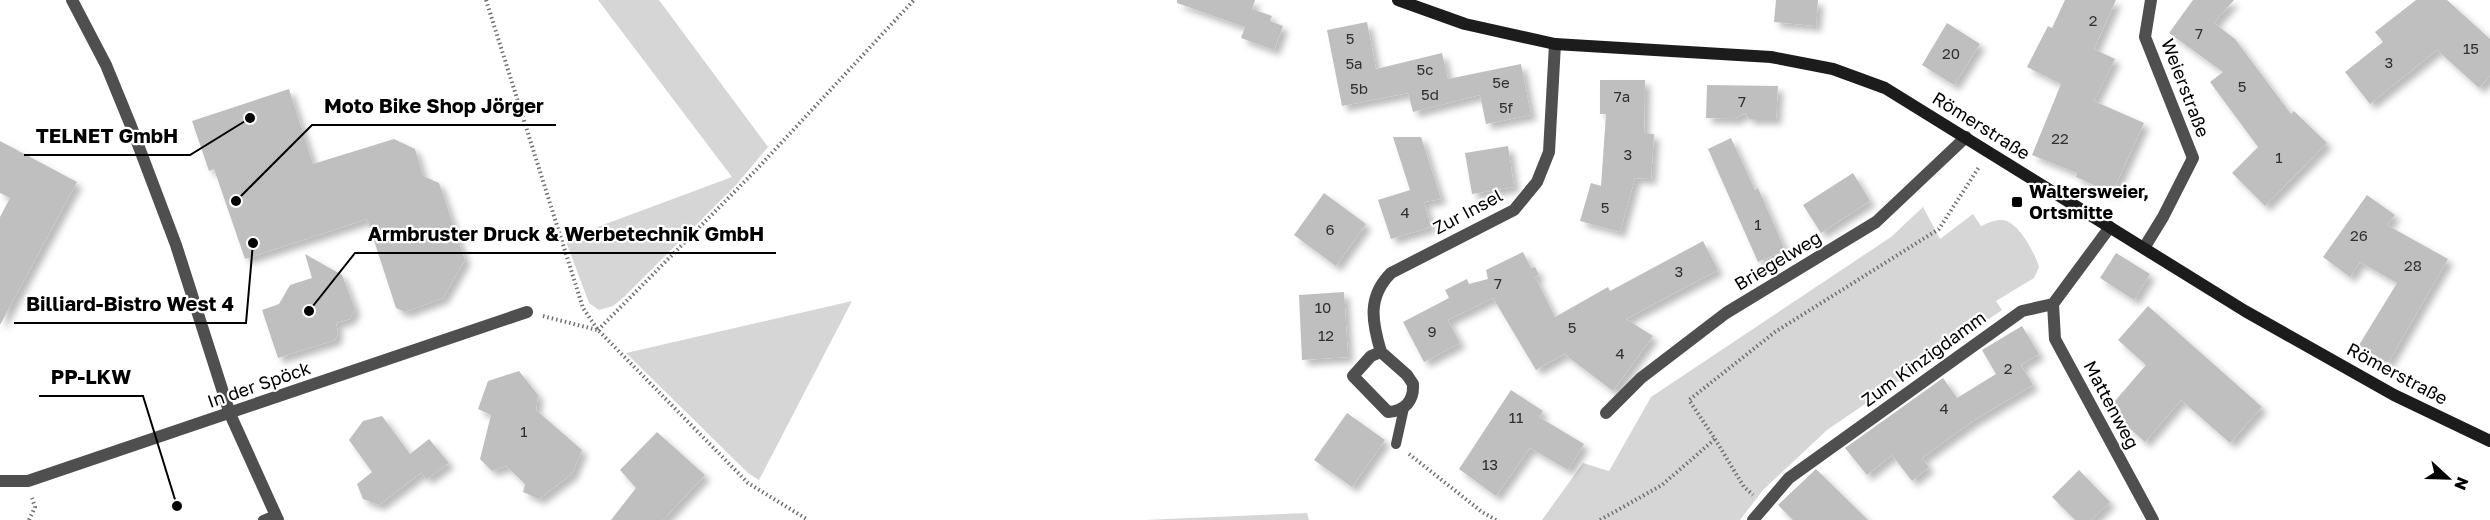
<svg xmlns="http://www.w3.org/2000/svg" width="2490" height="520" font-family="'Golos Text',sans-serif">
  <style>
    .green { fill: #d6d6d6 }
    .building { fill: #bfbfbf; filter: url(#shadow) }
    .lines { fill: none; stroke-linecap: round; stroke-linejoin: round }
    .path { stroke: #717171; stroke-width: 4; stroke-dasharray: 1.5 3; stroke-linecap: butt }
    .lane { stroke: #4f4f4f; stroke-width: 10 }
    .street { stroke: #4f4f4f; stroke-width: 12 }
    .secondary { stroke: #1c1c1c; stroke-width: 12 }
    .poi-dot { fill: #000; stroke: #fff; stroke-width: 2 }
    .labels { text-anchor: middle; stroke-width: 4.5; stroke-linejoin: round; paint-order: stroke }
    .number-label { font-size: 15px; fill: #303030 }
    .street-label { font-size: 18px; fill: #000; stroke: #fff }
    .poi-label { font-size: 18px; font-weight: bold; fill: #000; stroke: #fff; text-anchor: start }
    .leader { fill: none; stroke: #000; stroke-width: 2 }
    .callout-dot { fill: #000; stroke: #fff; stroke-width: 2 }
    .callout-label { font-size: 20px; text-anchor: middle; font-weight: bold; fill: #000; stroke: #fff; stroke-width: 4.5; stroke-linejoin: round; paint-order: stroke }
  </style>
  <defs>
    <filter id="shadow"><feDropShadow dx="5.5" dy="5.5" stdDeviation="3" flood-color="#0004"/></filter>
  </defs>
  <rect width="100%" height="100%" fill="#fff"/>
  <path class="green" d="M598 0H659L768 147 737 184 624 297 613 306 599 310 589 303 565 239 732 177Z
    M1923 207 1940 239 1973 214 1981 226C1986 224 1994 220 2000 220 2017 218 2035 253 2039 267L2034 278 1996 301 2002 310 1827 430 1763 490 1740 520H1542L1583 463 1609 471 1651 397 1891 237Z
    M852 301 759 480 748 473 626 353Z
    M1307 513 1309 520H1144Z"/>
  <path class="building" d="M1177 0H1255L1252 9 1272 16 1270 21 1283 26 1274 50 1241 38 1245 27 1177 3Z
    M1776 0H1818L1816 26 1774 22Z
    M2065 0H2116L2094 49 2115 59 2094 101 2144 123 2112 193 2076 177 2077 173 2032 155 2061 84 2027 67 2048 26 2052 28Z
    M2193 0H2234L2214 23 2235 39 2291 114 2294 111 2327 143 2265 206 2232 173 2258 147 2210 82 2223 72 2169 33Z
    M2416 0H2447L2490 39V76L2479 88 2437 50 2370 104 2345 72 2383 42 2375 32Z
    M1367 22 1376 69 1442 53 1448 79 1521 64 1531 115 1486 124 1480 95 1413 112 1408 93 1342 106 1327 30Z
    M1947 23 1980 44 1954 85 1922 65Z
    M1600 80H1645L1644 133 1654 134 1651 179 1635 178 1620 232 1580 221 1591 183 1601 186 1606 114H1600Z
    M1707 85 1778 86 1776 119H1749L1745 113 1735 119 1706 118Z
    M289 89 313 164 394 139 415 149 423 176 439 183 465 260 443 298 405 312 396 308 367 219 245 259 214 169 209 171 192 121Z
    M1393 137H1421L1441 199 1424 202 1431 227 1391 239 1378 200 1410 190Z
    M1731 138 1755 190 1758 188 1785 250 1758 262 1708 149Z
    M0 141 77 182 0 325V217L10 198 0 193Z
    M1508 146 1514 187 1472 194 1465 153Z
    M1853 173 1870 201 1821 233 1803 205Z
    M1324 193 1366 224 1336 266 1294 235Z
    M2367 195 2395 215 2387 225 2448 259 2388 363 2359 345 2397 283 2360 262 2350 277 2323 257Z
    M1703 241 1718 270 1626 319 1653 336 1613 391 1564 354 1536 370 1493 298 1448 320 1460 343 1424 362 1403 322 1449 298 1445 290 1467 279 1469 284 1488 279 1486 270 1523 252 1531 268 1535 267 1539 275 1535 277 1555 317 1608 287 1610 291Z
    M2116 253 2150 274 2134 300 2100 278Z
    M305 254 342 275 355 309 350 319 336 323 338 333 335 340 278 358 262 310 279 304 290 285 312 278Z
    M1344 292 1348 357 1302 360 1299 295Z
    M2148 306 2262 407 2230 443 2181 400 2145 442 2108 409 2146 365 2118 340Z
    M2022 326 2039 354 2021 365 2033 385 1973 421 1922 458 1929 467 1912 481 1892 455 1867 475 1845 448 1943 378 1957 398 1996 374 1982 350Z
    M519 371 538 395 536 410 582 450 572 474 539 499 523 492 525 484 506 466 492 471 480 459 491 415 478 409 488 381Z
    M1511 390 1543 411 1539 417 1584 444 1568 470 1530 448 1496 496 1459 469Z
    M1347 413 1385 440 1352 487 1314 460Z
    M382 416 410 454 429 439 449 463 427 479 421 473 379 505 363 499 357 484 372 472 349 440 363 421Z
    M657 432 705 475 663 520H611L636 488 620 470Z
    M1816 469 1868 520H1793L1778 505Z
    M2079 470 2110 502 2092 520H2075L2052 497Z"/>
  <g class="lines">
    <path class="path" d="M486 0 583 308 598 330 748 483 808 520
      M543 316 597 330
      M598 330 756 170 914 0
      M1715 439 1744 487 1753 495
      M1409 454 1482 512 1496 520
      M29 520 35 507 32 498
      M1600 520 1662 485 1715 439 1689 400 1775 332 1939 229 1979 167"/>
    <path class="lane" d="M1396 444 1404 408
      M263 520 275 515"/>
    <path class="street" d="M72 0 106 65 131 126 176 245 230 414 278 520
      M2144 248 2163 217 2193 158 2145 37 2151 0
      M2053 304 2055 339 2153 520
      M1381 352C1372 322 1367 297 1391 273L1514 210 1537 182 1549 152 1555 44
      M1381 352 1407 375 1413 384C1414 401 1405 411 1388 412L1353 376 1371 356Z
      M1606 413 1641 378 1726 313 1876 222 1966 137
      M0 481H28L527 312
      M1753 520 1789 478 2022 311 2053 304 2110 227"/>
    <path class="secondary" d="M1398 0 1465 24 1555 44 1771 57 1833 69 1885 88 2245 311 2394 395 2490 441"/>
  </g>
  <rect class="poi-dot" x="2011" y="196" width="12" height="12" rx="3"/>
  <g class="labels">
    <g class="number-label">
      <text x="2093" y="26">2</text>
      <text x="2199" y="39">7</text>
      <text x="1350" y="44">5</text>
      <text x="2471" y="54">15</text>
      <text x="1951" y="59">20</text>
      <text x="2389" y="68">3</text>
      <text x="1354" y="69">5a</text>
      <text x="1425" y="75">5c</text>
      <text x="1501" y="88">5e</text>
      <text x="2242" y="92">5</text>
      <text x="1359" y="94">5b</text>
      <text x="1430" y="100">5d</text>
      <text x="1622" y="102">7a</text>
      <text x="1742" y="107">7</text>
      <text x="1506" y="113">5f</text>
      <text x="2060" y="144">22</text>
      <text x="1628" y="160">3</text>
      <text x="2279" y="163">1</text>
      <text x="1605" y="213">5</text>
      <text x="1405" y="218">4</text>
      <text x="1758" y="230">1</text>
      <text x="1330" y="235">6</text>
      <text x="2359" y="241">26</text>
      <text x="2413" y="271">28</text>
      <text x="1679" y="277">3</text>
      <text x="1498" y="289">7</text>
      <text x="1323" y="313">10</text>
      <text x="1572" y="333">5</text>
      <text x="1432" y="337">9</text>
      <text x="1326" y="341">12</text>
      <text x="1620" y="359">4</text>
      <text x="2008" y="374">2</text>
      <text x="1944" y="414">4</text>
      <text x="1516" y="423">11</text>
      <text x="524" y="437">1</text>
      <text x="1490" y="470">13</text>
    </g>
    <g class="street-label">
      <text transform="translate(2185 88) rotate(69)" y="6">Weierstraße</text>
      <text transform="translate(1981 126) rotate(32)" y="6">Römerstraße</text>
      <text transform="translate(1468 212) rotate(-28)" y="6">Zur Insel</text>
      <text transform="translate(1778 261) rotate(-31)" y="6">Briegelweg</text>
      <text transform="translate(1924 359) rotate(-36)" y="6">Zum Kinzigdamm</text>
      <text transform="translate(2397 374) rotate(28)" y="6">Römerstraße</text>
      <text transform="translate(259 385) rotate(-19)" y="6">In der Spöck</text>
      <text transform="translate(2111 405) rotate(62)" y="6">Mattenweg</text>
    </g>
    <g class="poi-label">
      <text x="2029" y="198">Waltersweier,<tspan x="2029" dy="21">Ortsmitte</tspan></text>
    </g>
  </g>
  <path class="leader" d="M236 201L312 125H556M250 118L190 155H24M309 311L355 253H776M253 243L246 323H14M177 506L143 396H39"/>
  <g class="callout-dot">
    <circle cx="236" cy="201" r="6"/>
    <circle cx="250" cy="118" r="6"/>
    <circle cx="309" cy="311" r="6"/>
    <circle cx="253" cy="243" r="6"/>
    <circle cx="177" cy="506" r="6"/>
  </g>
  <g class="callout-label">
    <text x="434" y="113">Moto Bike Shop Jörger</text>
    <text x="107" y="143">TELNET GmbH</text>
    <text x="566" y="241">Armbruster Druck &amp; Werbetechnik GmbH</text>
    <text x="130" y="311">Billiard-Bistro West 4</text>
    <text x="91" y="384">PP-LKW</text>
  </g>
  <g transform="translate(2448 478) rotate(112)" stroke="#ffffff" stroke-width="4.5" paint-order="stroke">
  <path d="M0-4.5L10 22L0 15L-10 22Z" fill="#000000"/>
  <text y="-9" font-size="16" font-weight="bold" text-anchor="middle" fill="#000000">N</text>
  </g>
</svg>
